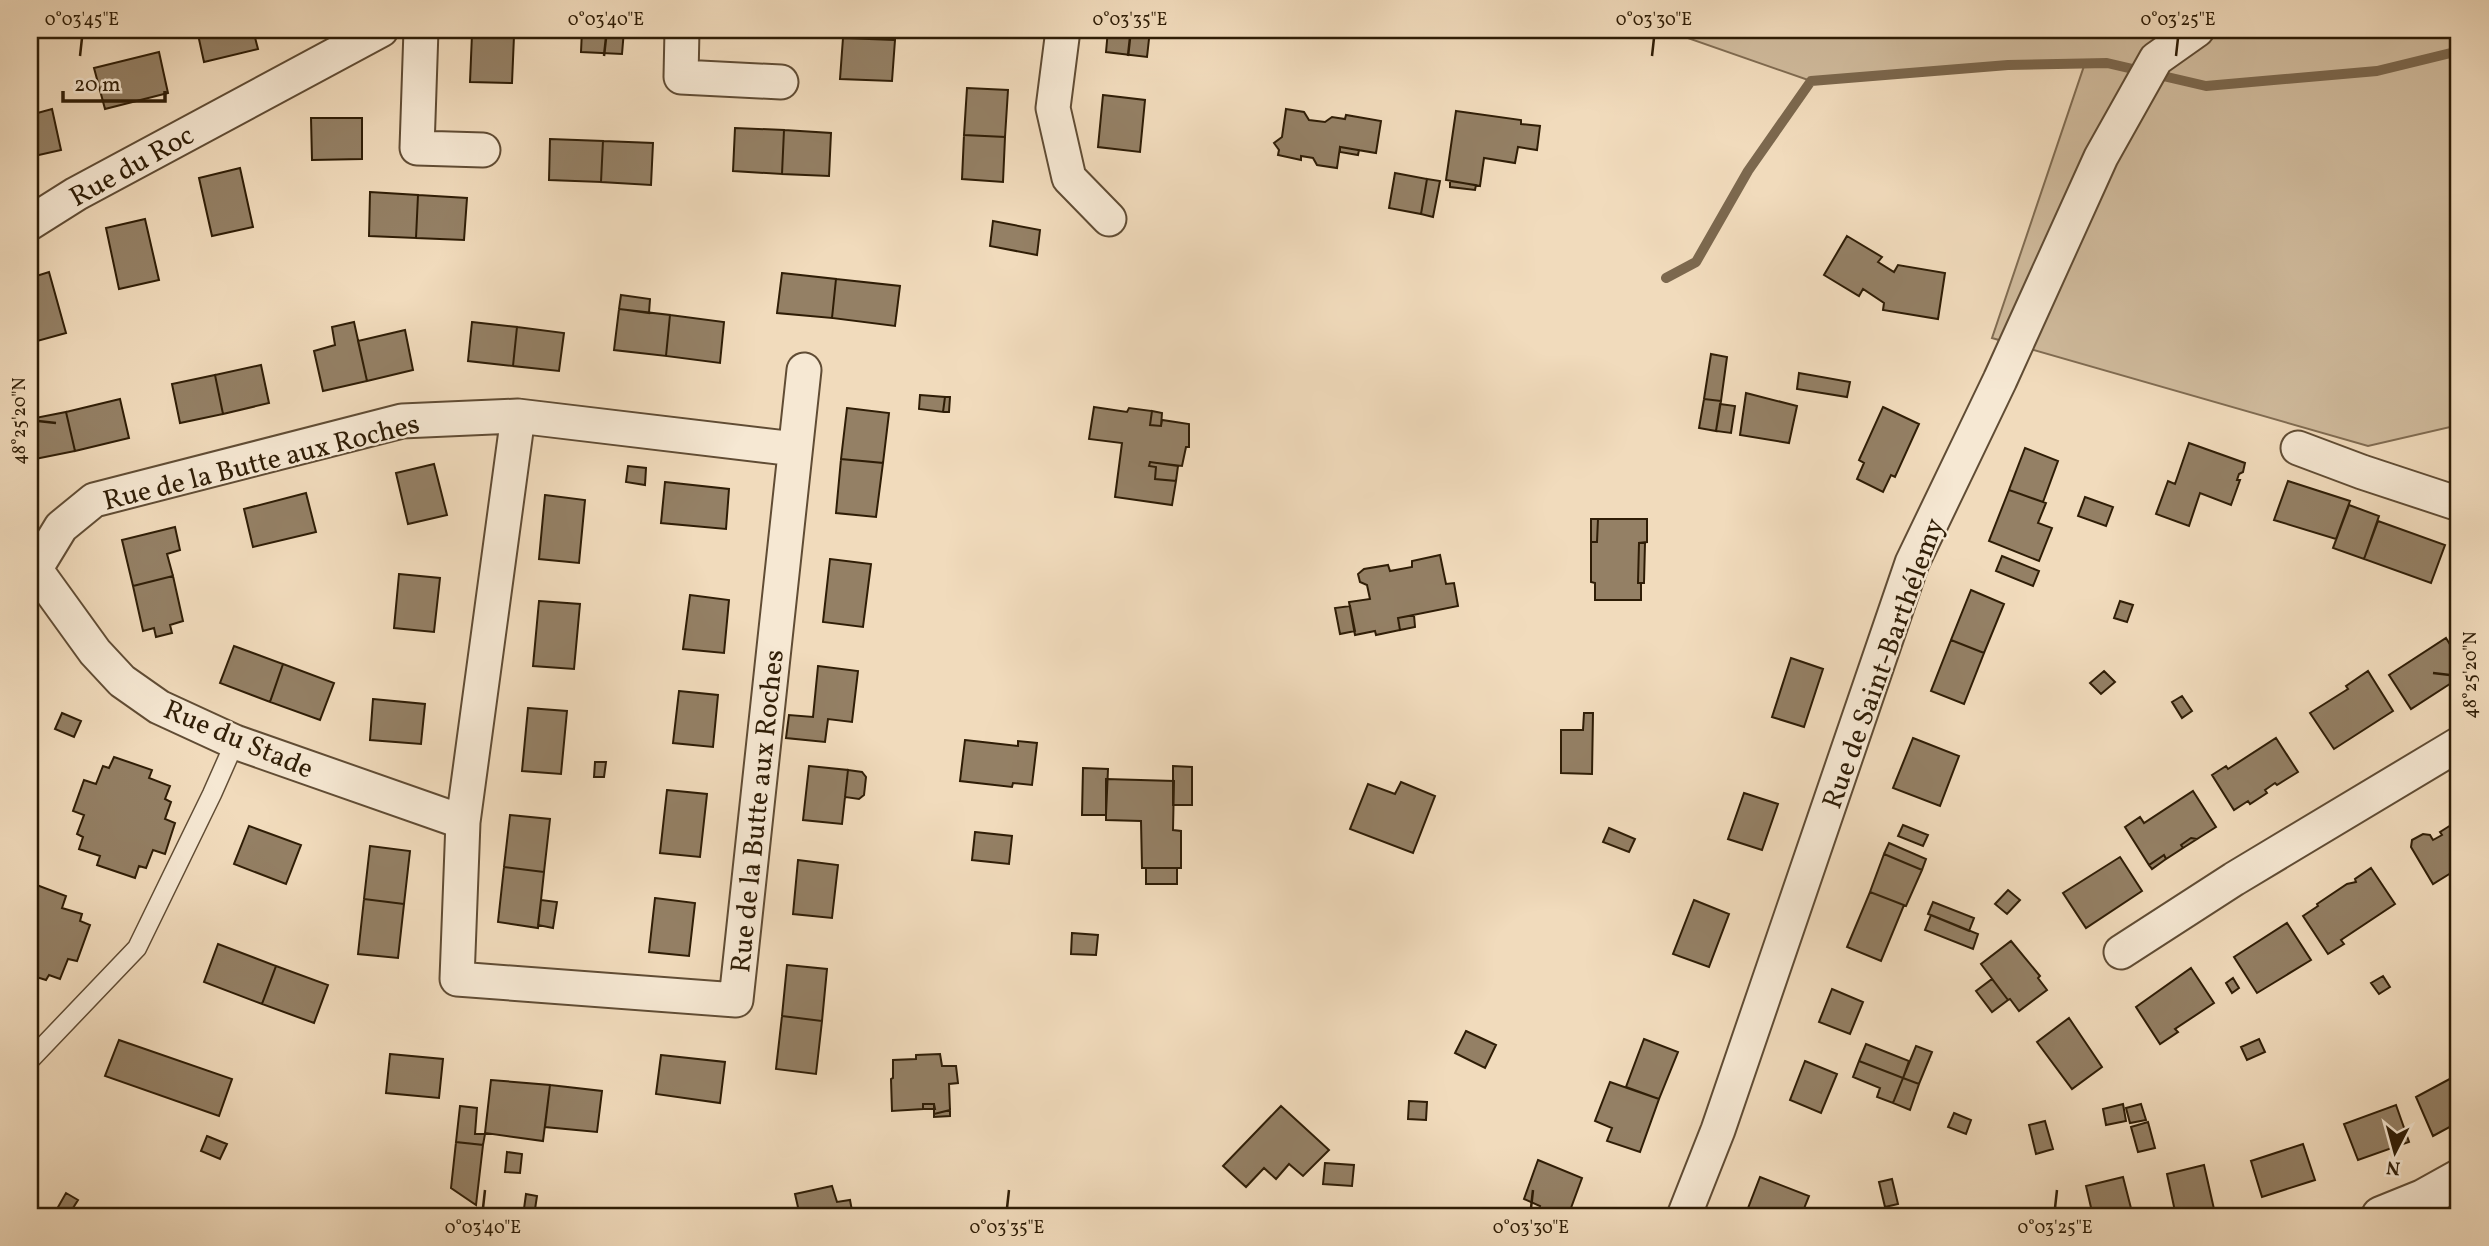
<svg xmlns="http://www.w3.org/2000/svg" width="2489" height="1246" font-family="Vollkorn,serif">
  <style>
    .green { fill: #d0bb9d; stroke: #806c52; stroke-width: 2 }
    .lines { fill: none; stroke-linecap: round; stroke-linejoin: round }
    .stream { stroke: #7c684e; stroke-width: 10 }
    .building { fill: #948065; stroke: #2f1d06; stroke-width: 2 }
    .service-casing { stroke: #604c34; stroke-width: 21 }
    .minor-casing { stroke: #604c34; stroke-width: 37 }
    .tertiary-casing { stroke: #604c34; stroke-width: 42 }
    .service { stroke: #f6e8d3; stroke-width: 18 }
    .minor { stroke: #f6e8d3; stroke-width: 33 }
    .tertiary { stroke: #f6e8d3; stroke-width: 38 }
    .ticks { fill: none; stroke: #2f1d06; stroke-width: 2.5 }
    .labels { text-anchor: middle; stroke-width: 5; stroke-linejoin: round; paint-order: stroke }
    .street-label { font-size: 28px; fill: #2f1d06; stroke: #f6e8d3 }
    .neatline { fill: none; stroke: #2f1d06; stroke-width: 2.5 }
    .ticks-label { font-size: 18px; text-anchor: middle; fill: #2f1d06 }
  </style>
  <rect width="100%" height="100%" fill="#f1dbbc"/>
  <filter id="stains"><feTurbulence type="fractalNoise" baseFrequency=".00286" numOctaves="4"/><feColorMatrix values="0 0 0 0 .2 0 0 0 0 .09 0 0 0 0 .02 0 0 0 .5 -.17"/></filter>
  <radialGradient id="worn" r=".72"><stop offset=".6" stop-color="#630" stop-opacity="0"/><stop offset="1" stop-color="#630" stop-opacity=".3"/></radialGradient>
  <path class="green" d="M1676 30H2459V425L2368 446 1992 338 2086 60 1811 81 1679 35Z"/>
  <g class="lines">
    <path class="stream" d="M1666 278 1696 262 1748 171 1811 81 2008 65 2107 63 2206 86 2377 71 2459 51"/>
  </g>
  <path class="building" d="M197 30H253L258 49 204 62Z
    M582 30H624L622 54 581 52Z
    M969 30H1010V33L969 32Z
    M1108 30H1150L1147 57 1106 52Z
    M472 34 514 36 512 83 470 82Z
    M843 38 895 40 892 81 840 79Z
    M159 52 168 93 105 109 94 68Z
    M967 88 1008 90 1005 137 964 135Z
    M1103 95 1145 100 1140 152 1098 147Z
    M52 109 61 150 30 157V115Z
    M1286 109 1304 112 1309 120 1325 122 1332 117 1345 119 1346 115 1381 121 1376 153 1340 147 1337 168 1317 165 1313 158 1301 156V160L1278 155 1279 150 1274 143 1282 137Z
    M1456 111 1521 120V124L1540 126 1537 150 1518 147 1515 163 1484 158 1480 186 1446 180Z
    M311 118H362V159L312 160Z
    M735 128 784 130 782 174 733 171Z
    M784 130 831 133 829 176 782 174Z
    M964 135 1005 137 1003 182 962 179Z
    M550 139 603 141 601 182 549 180Z
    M603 141 653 143 651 185 601 182Z
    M1340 147 1359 150 1358 155 1340 152Z
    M240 168 253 227 212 236 199 178Z
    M1395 173 1427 179 1421 214 1389 208Z
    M1427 179 1440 181 1433 217 1421 214Z
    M1450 181 1476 185 1475 190 1450 187Z
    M370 192 418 195 416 238 369 236Z
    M418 195 467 198 464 240 416 238Z
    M145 219 159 280 119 289 106 228Z
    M993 221 1040 230 1037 255 990 246Z
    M1847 236 1882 257 1878 262 1894 272 1898 265 1945 273 1938 319 1883 310 1884 303 1863 289 1859 296 1824 275Z
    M49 272 66 333 30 343V278Z
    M782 273 836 279 832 318 777 313Z
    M836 279 900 286 895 326 832 318Z
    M621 295 650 299 649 313 619 309Z
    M619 309 670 315 666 356 614 350Z
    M670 315 724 322 720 363 666 356Z
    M354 322 367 381 323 391 314 351 335 345 332 327Z
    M472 322 517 327 513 366 468 361Z
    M517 327 564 333 559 371 513 366Z
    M405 330 413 370 367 381 358 341Z
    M1711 354 1727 357 1721 401 1704 399Z
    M261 365 269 403 223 414 215 375Z
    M1799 373 1850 382 1847 397 1797 389Z
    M215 375 223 414 180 423 172 384Z
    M1746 393 1797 406 1789 443 1740 435Z
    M920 395 945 397 943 412 919 409Z
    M945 397H950L949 412H943Z
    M120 399 129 438 75 451 66 412Z
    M1704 399 1721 401 1716 431 1699 428Z
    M1720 404 1735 406 1731 433 1716 431Z
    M1094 407 1127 412 1129 408 1152 411 1150 425 1161 426 1162 420 1189 424V447H1186L1182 466 1150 462 1149 466 1156 467 1155 479 1176 481 1172 505 1115 497 1122 443 1089 439Z
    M1883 407 1919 424 1895 477 1891 475 1883 492 1857 479 1864 463 1859 460Z
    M847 408 889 413 883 463 841 459Z
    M1152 411 1162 413 1161 426 1150 425Z
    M66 412 75 451 30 460V419Z
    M2189 443 2245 463 2243 472 2239 474 2237 480H2240L2231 505 2200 493 2189 526 2156 514 2168 481 2175 484Z
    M2025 448 2058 461 2043 502 2009 490Z
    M841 459 883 463 876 517 836 513Z
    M1150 462 1178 466 1176 481 1155 479 1156 467 1149 466Z
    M434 464 447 515 408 524 396 473Z
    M628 466 646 468 645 485 626 482Z
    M2288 481 2350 501 2336 539 2274 520Z
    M665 482 729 489 726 529 661 523Z
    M2009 490 2046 503 2038 523 2052 528 2039 561 1989 541Z
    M306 493 316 532 253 547 244 509Z
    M545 495 585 500 579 563 539 559Z
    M2085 497 2113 507 2106 526 2078 516Z
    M2349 505 2379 516 2364 559 2333 548Z
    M1591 519H1598L1597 542H1591Z
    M1598 519H1647V542L1639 543 1638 583H1641V600H1595V583L1591 582V542H1597Z
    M2378 521 2445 545 2431 583 2364 559Z
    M175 527 180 550 167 554 173 576 133 586 122 540Z
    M1639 543H1645L1644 583H1638Z
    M1440 555 1446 584 1454 583 1458 606 1398 618 1400 630 1376 635 1375 631 1355 635 1349 602 1370 599 1367 585 1360 582 1358 574 1364 569 1388 565 1390 571 1412 567V561Z
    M2002 556 2039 571 2033 586 1996 571Z
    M830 559 871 564 863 627 823 622Z
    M399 574 440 578 434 632 394 628Z
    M173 576 183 621 170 625 172 633 156 637 154 628 143 631 133 586Z
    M1971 590 2004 604 1984 653 1951 640Z
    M690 595 729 600 724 653 683 649Z
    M539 601 580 604 574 669 533 666Z
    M2120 601 2133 605 2127 622 2114 618Z
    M1350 606 1355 631 1340 634 1335 608Z
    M1414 615 1415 627 1400 630 1398 618Z
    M2446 638 2459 659V678L2411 709 2389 675Z
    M1951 640 1984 653 1964 704 1931 691Z
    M234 646 283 664 270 702 220 683Z
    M1791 658 1823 669 1804 727 1772 717Z
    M283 664 334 683 320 720 270 702Z
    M818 666 858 671 852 722 828 719 825 742 786 738 789 715 813 717Z
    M2104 671 2115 682 2101 694 2090 683Z
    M2368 671 2393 711 2334 749 2310 713 2348 689 2346 686Z
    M679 691 718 695 713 747 673 743Z
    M2182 696 2192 711 2182 718 2172 702Z
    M373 699 425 704 421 744 370 740Z
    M528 708 567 711 561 774 522 771Z
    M62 713 81 721 74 737 55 729Z
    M1584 713H1593L1592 774 1561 773V730H1583Z
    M1913 738 1959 756 1940 806 1893 788Z
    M2276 738 2298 772 2277 785 2275 783 2265 790 2267 793 2250 804 2248 801 2234 810 2212 775 2226 766 2228 769Z
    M965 740 1018 746V741L1037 743 1032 785 1013 783 1012 787 960 781Z
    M114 757 152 770 149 778 170 786 165 799 171 802 165 819 175 823 165 854 153 850 146 868 139 866 135 878 97 865 100 856 79 849 83 837 77 834 84 815 73 811 84 780 96 784 103 766 109 768Z
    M595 762H606L604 777H594Z
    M809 766 848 770 842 824 803 820Z
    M1173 766 1192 767V805H1173Z
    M1083 768 1108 769 1106 815H1082Z
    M848 770 862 772 866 777 864 795 859 799 845 797Z
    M1106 779 1174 781 1173 830 1181 831V868H1142L1141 821 1106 820Z
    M1401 782 1435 796 1413 853 1350 829 1368 784 1395 794Z
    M667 790 707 794 700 857 660 853Z
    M2193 791 2216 827 2197 839 2191 838 2181 845 2183 848 2166 859 2164 855 2149 865 2125 827 2140 817 2144 823Z
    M1744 793 1778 804 1762 850 1728 839Z
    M510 815 550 819 544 872 504 867Z
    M2459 820V868L2433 884 2411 847 2412 840 2423 834 2430 835 2433 840 2442 835 2440 832Z
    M1903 825 1928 835 1923 846 1898 836Z
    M249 826 301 845 286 884 234 864Z
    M1609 828 1635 839 1629 852 1603 842Z
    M975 832 1012 836 1009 864 972 860Z
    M2191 838 2197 839 2183 848 2181 845Z
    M1889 843 1926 859 1922 870 1884 854Z
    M370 846 410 851 404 904 364 899Z
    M1884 854 1922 870 1906 906 1870 892Z
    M2164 855 2166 859 2152 869 2149 865Z
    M2120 857 2142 891 2086 928 2063 893Z
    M798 860 838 865 832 918 793 914Z
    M504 867 544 872 538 928 498 922Z
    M1146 868H1177V884H1146Z
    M2371 868 2395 904 2341 940 2344 944 2328 954 2303 916 2318 906 2317 904 2347 884 2356 882 2355 879Z
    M34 884 66 896 62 908 82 914 80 921 90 925 77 961 68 959 60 979 49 975 46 980 30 975V892Z
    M2008 890 2020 900 2007 914 1995 904Z
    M1870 892 1904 905 1881 961 1847 947Z
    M655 898 695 903 689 956 649 952Z
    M364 899 404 904 398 958 358 954Z
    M541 900 557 902 553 928 538 925Z
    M1694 900 1729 914 1709 967 1673 954Z
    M1933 902 1974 918 1969 931 1928 914Z
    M1931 915 1978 934 1973 949 1925 930Z
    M2287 923 2311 960 2257 993 2234 957Z
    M1072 933 1098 935 1096 955 1071 954Z
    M2011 941 2040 976 2038 978 2047 990 2019 1011 2010 999 2008 1000 1981 964Z
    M218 944 276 966 262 1004 204 982Z
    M787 965 827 969 822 1021 782 1016Z
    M276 966 328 985 314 1023 262 1004Z
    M2191 968 2214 1003 2175 1029 2178 1032 2160 1044 2136 1007Z
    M2383 976 2390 987 2379 994 2371 983Z
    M2233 978 2239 988 2232 993 2226 983Z
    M1992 979 2008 1000 1992 1012 1976 991Z
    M1832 989 1863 1002 1850 1034 1819 1022Z
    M782 1016 822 1021 816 1074 776 1069Z
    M2069 1018 2102 1067 2072 1089 2037 1042Z
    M1466 1031 1496 1045 1485 1068 1455 1053Z
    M1644 1039 1678 1052 1659 1099 1626 1087Z
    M2259 1039 2265 1052 2247 1060 2241 1047Z
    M119 1040 232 1079 219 1116 105 1076Z
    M1866 1044 1909 1061 1903 1078 1859 1061Z
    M1916 1046 1932 1052 1919 1084 1903 1078Z
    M390 1054 443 1059 439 1098 386 1093Z
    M940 1054 942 1066H956L958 1083 949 1084 950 1110 934 1114V1104H923V1109L892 1111 891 1079 893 1078V1060L916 1059V1055Z
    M661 1055 725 1062 720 1103 656 1094Z
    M1805 1061 1837 1074 1821 1113 1790 1100Z
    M1859 1061 1903 1078 1893 1103 1877 1097 1880 1088 1853 1077Z
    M2459 1074V1122L2433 1136 2416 1097Z
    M1903 1078 1919 1084 1910 1110 1893 1103Z
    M491 1080 550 1085 543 1141 485 1133Z
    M1610 1082 1659 1099 1640 1152 1607 1141 1612 1128 1595 1121Z
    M550 1085 602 1091 597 1132 545 1127Z
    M1409 1101 1427 1102 1426 1120 1408 1119Z
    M923 1104H934L935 1109H923Z
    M2123 1104 2126 1121 2106 1125 2103 1109Z
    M2141 1104 2146 1120 2130 1123 2126 1108Z
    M2396 1105 2409 1142 2358 1160 2344 1124Z
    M460 1106 477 1108 475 1134H485L483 1145 456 1142Z
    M1281 1106 1329 1150 1303 1176 1289 1164 1276 1179 1264 1168 1246 1187 1223 1166Z
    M950 1110V1116L934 1117V1114Z
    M1954 1113 1971 1120 1966 1134 1948 1127Z
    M2045 1121 2053 1149 2036 1154 2029 1125Z
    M2148 1122 2155 1148 2138 1152 2131 1127Z
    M207 1136 227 1144 220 1159 201 1151Z
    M456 1142 483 1145 476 1205 451 1188Z
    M2303 1144 2315 1180 2262 1197 2251 1161Z
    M507 1152 522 1154 520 1173 505 1172Z
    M1538 1160 1582 1178 1568 1216H1549L1538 1212 1540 1206 1524 1199Z
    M1325 1163 1354 1165 1352 1186 1323 1184Z
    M2204 1165 2214 1209 2176 1216 2167 1174Z
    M1760 1177 1809 1196 1801 1216H1745Z
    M2123 1177 2133 1216H2093L2086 1186Z
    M1892 1179 1898 1204 1885 1207 1879 1182Z
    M832 1186 837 1202 850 1200 853 1216H800L795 1194Z
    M66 1193 78 1200 68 1216H53Z
    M526 1194 537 1196 534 1216H523Z
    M798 1210 800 1216H765Z
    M2046 1211 2047 1216H2026Z"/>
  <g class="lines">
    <g class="service-casing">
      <path id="service" d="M30 1060 137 948 212 794 235 742"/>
    </g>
    <g class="minor-casing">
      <path id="minor" d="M421 30 417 148 483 150
        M682 30 681 77 781 82
        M1063 30 1053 108 1069 178 1109 219
        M30 223 76 194 381 30
        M518 416 463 822 457 979 736 1000 804 370
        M2298 448 2362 472 2459 504
        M30 562 95 652 122 681 159 707 235 742 463 822
        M30 573 36 568 61 527 94 500 402 421 518 416 795 449
        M2121 952 2234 879 2459 744
        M1684 1216 1718 1130 1912 563 2000 380 2101 157 2156 59 2197 30"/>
    </g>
    <g class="tertiary-casing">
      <path id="tertiary" d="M2381 1216 2423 1199 2459 1179"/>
    </g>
    <use href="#service" class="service"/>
    <use href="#minor" class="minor"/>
    <use href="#tertiary" class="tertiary"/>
  </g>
  <path class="ticks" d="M80 56 82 38M604 56 606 38M1128 56 1130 38M1652 56 1654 38M2176 56 2178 38M38 421 56 423M2433 673 2450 675M483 1208 485 1190M1007 1208 1009 1190M1531 1208 1533 1190M2055 1208 2057 1190"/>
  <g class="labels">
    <g class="street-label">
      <text transform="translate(131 165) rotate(-29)" y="10">Rue du Roc</text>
      <text transform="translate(261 461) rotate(-14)" y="10">Rue de la Butte aux Roches</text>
      <text transform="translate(1882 663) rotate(-70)" y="10">Rue de Saint-Barthélemy</text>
      <text transform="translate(239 738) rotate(23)" y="10">Rue du Stade</text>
      <text transform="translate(756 811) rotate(-84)" y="10">Rue de la Butte aux Roches</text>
    </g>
  </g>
  <rect width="2489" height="1246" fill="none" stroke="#f1dbbc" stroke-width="77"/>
  <g transform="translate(2395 1152) rotate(186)" stroke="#f6e8d3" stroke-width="5" paint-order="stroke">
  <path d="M0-5L12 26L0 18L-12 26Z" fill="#2f1d06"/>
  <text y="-10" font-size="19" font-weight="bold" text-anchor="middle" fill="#2f1d06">N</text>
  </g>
  <path d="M63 91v10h102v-10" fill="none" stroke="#2f1d06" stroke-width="3.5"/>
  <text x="74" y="91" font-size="21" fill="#2f1d06" stroke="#f6e8d3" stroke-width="5" paint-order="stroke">20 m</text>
  <rect x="38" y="38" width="2412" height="1170" class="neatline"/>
  <g class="ticks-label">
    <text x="82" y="25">0°03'45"E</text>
    <text x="606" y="25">0°03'40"E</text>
    <text x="1130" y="25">0°03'35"E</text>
    <text x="1654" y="25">0°03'30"E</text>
    <text x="2178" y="25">0°03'25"E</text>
    <text transform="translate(19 421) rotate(-90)" y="6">48°25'20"N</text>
    <text transform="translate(2470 675) rotate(-90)" y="6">48°25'20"N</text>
    <text x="483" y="1233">0°03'40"E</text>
    <text x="1007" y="1233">0°03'35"E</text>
    <text x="1531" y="1233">0°03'30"E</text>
    <text x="2055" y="1233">0°03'25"E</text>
  </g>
  <rect width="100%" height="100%" filter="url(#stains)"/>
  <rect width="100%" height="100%" fill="url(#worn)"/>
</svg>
